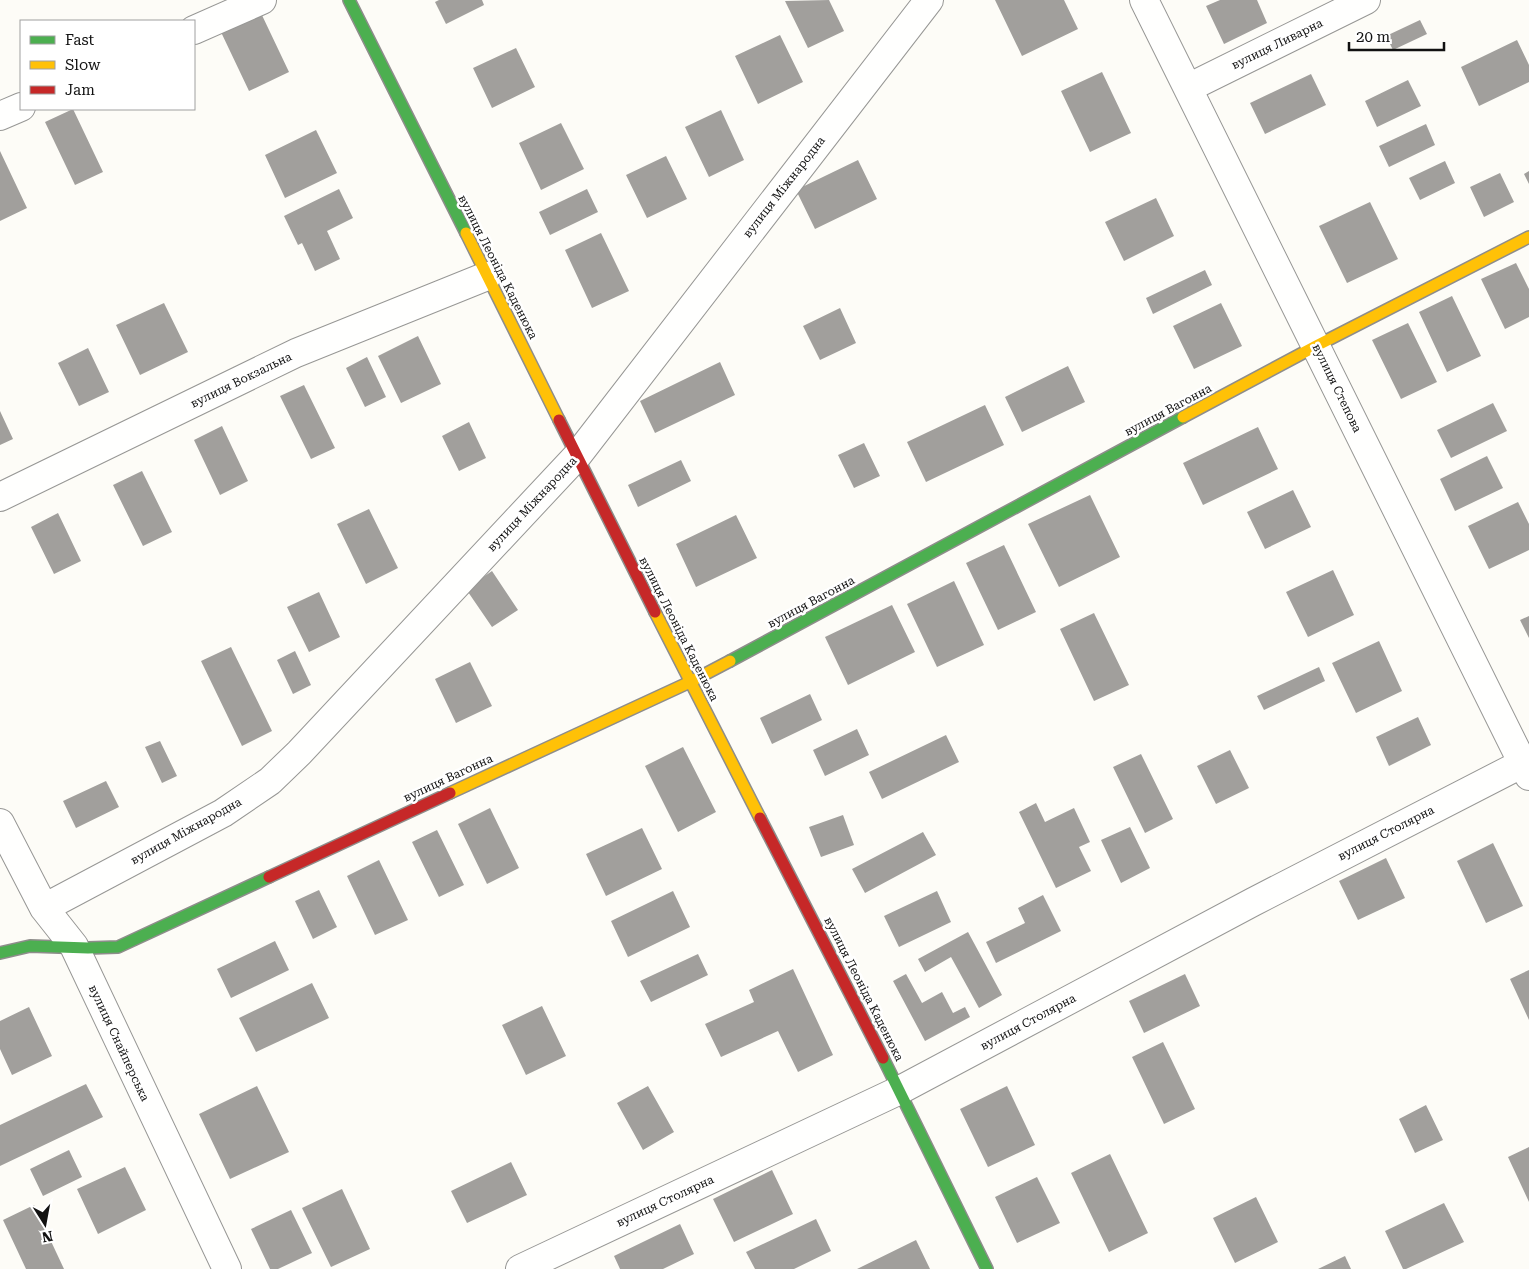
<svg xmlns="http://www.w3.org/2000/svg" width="1529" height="1269" font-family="'Roboto Serif',serif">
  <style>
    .building { fill: #a19f9c }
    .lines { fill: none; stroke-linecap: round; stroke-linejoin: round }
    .street-casing { stroke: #979795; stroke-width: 30 }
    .fast-casing { stroke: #8e8d8b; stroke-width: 14 }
    .slow-casing { stroke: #8e8d8b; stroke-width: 14 }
    .jam-casing { stroke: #8e8d8b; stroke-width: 14 }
    .street { stroke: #fffffe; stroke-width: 28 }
    .fast { stroke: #4caf50; stroke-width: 11 }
    .slow { stroke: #ffc107; stroke-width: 11 }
    .jam { stroke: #c62828; stroke-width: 11 }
    .labels { text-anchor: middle; stroke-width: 5; stroke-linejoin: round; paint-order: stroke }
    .street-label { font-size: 12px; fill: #111; stroke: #fff }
  </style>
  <rect width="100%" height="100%" fill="#fdfcf7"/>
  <path class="building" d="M439 0H482L484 5 446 24 435 2Z
    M829 0 844 31 808 48 785 1Z
    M995 0H1064L1078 29 1022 56Z
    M1220 0H1257L1267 23 1224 44 1206 6Z
    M260 11 289 72 249 91 220 30Z
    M1420 20 1427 34 1393 50 1386 36Z
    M780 35 803 82 758 104 735 56Z
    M1517 40 1529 65V82L1479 106 1461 67Z
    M516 48 535 87 492 108 473 68Z
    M1102 72 1131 133 1090 152 1061 91Z
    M1311 74 1326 105 1265 134 1250 103Z
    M1408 80 1421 106 1377 127 1365 101Z
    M73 109 103 172 75 185 45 122Z
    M721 110 744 160 709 177 685 127Z
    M561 123 584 169 541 190 519 143Z
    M1426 124 1435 145 1389 167 1379 146Z
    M316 130 337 173 285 198 265 155Z
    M0 151 27 208 0 221Z
    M666 156 687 199 647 218 626 175Z
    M858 160 877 199 815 229 796 190Z
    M1445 161 1455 183 1420 200 1409 178Z
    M1529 171V184L1524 174Z
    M1500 173 1514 202 1484 217 1470 187Z
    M339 189 353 218 327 231 340 259 315 271 302 243 298 245 284 216Z
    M587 189 598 212 550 235 539 212Z
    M1156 198 1174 236 1124 261 1105 222Z
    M1370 202 1398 259 1347 283 1319 226Z
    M601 233 629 291 592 308 565 250Z
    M1516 263 1529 289V317L1505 329 1481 279Z
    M1205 270 1212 285 1153 314 1146 298Z
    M1452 296 1481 356 1447 372 1419 312Z
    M164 303 188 352 140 375 116 325Z
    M1221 303 1242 346 1194 369 1173 326Z
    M840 308 856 343 820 360 803 326Z
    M1408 323 1437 382 1401 399 1372 340Z
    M418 336 441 384 401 403 378 356Z
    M88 348 109 392 79 406 58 363Z
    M367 357 386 397 365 407 346 368Z
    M720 362 735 395 655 433 640 401Z
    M1068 366 1085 402 1022 432 1005 397Z
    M304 385 335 448 311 459 280 396Z
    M1493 403 1507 431 1451 458 1437 430Z
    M985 405 1004 445 926 482 907 442Z
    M0 411 13 439 0 445Z
    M469 422 486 458 459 471 442 436Z
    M222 426 248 481 220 495 194 440Z
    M1258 427 1278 469 1203 505 1183 463Z
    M864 443 880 476 854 488 838 455Z
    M1487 456 1503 488 1455 511 1440 479Z
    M681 460 691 481 638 507 628 485Z
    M142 471 172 532 143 546 113 485Z
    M1293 490 1311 527 1265 549 1247 512Z
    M1090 495 1120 557 1059 587 1028 524Z
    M1518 502 1529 524V550L1489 569 1468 526Z
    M369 509 398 568 366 584 337 524Z
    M58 513 81 561 54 574 31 527Z
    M736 515 757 558 696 587 676 544Z
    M1004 545 1036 612 998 630 966 563Z
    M1333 570 1354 615 1308 637 1286 592Z
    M492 571 518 610 492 627 466 589Z
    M954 581 984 645 937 667 907 604Z
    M319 592 340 637 309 652 287 607Z
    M892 605 915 652 848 685 825 637Z
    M1094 613 1129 685 1094 701 1060 629Z
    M1529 616V638L1520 620Z
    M1379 641 1402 691 1356 713 1332 663Z
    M231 647 272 731 242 746 201 661Z
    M295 651 311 685 293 694 277 660Z
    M470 662 492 706 456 723 435 679Z
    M1319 667 1325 681 1264 710 1257 696Z
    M810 694 822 720 772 744 760 718Z
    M1418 717 1431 745 1389 766 1376 737Z
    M857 729 869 755 825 776 813 750Z
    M946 735 959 762 882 799 869 772Z
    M160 741 177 776 162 783 145 747Z
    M683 747 716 812 678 832 645 766Z
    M1230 750 1249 788 1216 804 1197 766Z
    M1141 754 1173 819 1145 833 1113 767Z
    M106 781 119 807 76 828 63 801Z
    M1036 803 1045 822 1074 808 1090 842 1079 847 1091 871 1056 888 1019 812Z
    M490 808 519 868 487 884 458 824Z
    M843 815 854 845 821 857 809 827Z
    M1130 827 1150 868 1121 883 1101 840Z
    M642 828 662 869 606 896 586 854Z
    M437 830 464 885 439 897 412 842Z
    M923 832 936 855 865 893 852 869Z
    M1493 843 1523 906 1486 923 1457 861Z
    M1386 858 1405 898 1358 920 1339 881Z
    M379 860 408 920 375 935 347 876Z
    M319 890 337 927 313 939 295 901Z
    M673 891 690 927 628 957 611 921Z
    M937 891 951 922 899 947 884 916Z
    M1043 895 1061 931 996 963 986 942 1025 923 1018 908Z
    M968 932 1002 995 979 1008 951 957 925 972 918 959Z
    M275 941 289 970 231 998 217 969Z
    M698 954 708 975 651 1002 640 981Z
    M793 969 833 1055 798 1072 778 1031 721 1057 705 1024 754 1002 749 990Z
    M1529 970V1020L1510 979Z
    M906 974 922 1003 942 992 953 1013 965 1007 970 1017 925 1041 893 981Z
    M1185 974 1200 1006 1144 1033 1129 1001Z
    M312 983 329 1018 256 1052 239 1018Z
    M542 1006 566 1056 526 1075 502 1025Z
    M29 1007 52 1056 12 1075 0 1049V1021Z
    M1163 1042 1195 1109 1164 1124 1132 1057Z
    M86 1084 103 1117 0 1166V1125Z
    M257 1086 289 1152 230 1179 199 1114Z
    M648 1086 674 1132 643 1150 617 1103Z
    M1007 1086 1035 1145 988 1167 960 1109Z
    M1426 1105 1443 1140 1415 1153 1399 1119Z
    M1529 1147V1202L1508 1157Z
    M69 1150 82 1177 43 1196 30 1169Z
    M1110 1154 1148 1233 1109 1252 1071 1173Z
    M511 1162 527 1195 467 1223 451 1191Z
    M125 1167 146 1210 98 1234 77 1189Z
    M772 1170 793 1214 734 1242 713 1199Z
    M1037 1177 1060 1223 1017 1243 995 1197Z
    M342 1189 370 1249 331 1267 302 1208Z
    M1256 1197 1278 1242 1235 1263 1213 1218Z
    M1444 1203 1464 1242 1406 1269H1403L1385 1231Z
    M34 1205 64 1269H26L3 1220Z
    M291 1210 312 1253 278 1269H270L251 1229Z
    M816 1219 831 1251 794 1269H755L746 1252Z
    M680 1224 694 1254 663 1269H620L614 1256Z
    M916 1240 930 1269H857Z
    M1345 1256 1351 1269H1318Z"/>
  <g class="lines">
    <g class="street-casing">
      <path id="street" d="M1144 0 1529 776
        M194 30 262 0
        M1188 88 1366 0
        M0 116 21 107
        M0 497 296 353 487 276
        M0 823 44 908 74 946 227 1269
        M44 908 223 813 270 781 299 753 577 456 929 0
        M520 1269 900 1090 1253 902 1529 760"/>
    </g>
    <g class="fast-casing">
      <path id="fast" d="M349 0 466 233
        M730 661 1183 417
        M0 953 30 946 88 948 118 947 269 877
        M883 1058 987 1269"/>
    </g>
    <g class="slow-casing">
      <path id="slow" d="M466 233 559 420
        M1183 417 1316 346 1529 237
        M655 612 760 818
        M450 793 690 682 730 661"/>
    </g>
    <g class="jam-casing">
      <path id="jam" d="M559 420 655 612
        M760 818 883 1058
        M269 877 450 793"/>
    </g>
    <use href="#street" class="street"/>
    <use href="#fast" class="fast"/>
    <use href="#slow" class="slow"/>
    <use href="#jam" class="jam"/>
  </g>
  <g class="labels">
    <g class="street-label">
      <text transform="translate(1277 44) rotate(-26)" y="4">вулиця Ливарна</text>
      <text transform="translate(784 187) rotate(-52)" y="4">вулиця Міжнародна</text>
      <text transform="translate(498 267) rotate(63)" y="4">вулиця Леоніда Каденюка</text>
      <text transform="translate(241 380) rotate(-26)" y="4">вулиця Вокзальна</text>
      <text transform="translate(1337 388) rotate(64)" y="4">вулиця Степова</text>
      <text transform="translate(1168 410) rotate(-28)" y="4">вулиця Вагонна</text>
      <text transform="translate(532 504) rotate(-47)" y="4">вулиця Міжнародна</text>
      <text transform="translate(811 602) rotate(-28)" y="4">вулиця Вагонна</text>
      <text transform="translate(679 629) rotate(63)" y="4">вулиця Леоніда Каденюка</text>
      <text transform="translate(448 778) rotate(-25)" y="4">вулиця Вагонна</text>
      <text transform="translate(186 831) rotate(-29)" y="4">вулиця Міжнародна</text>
      <text transform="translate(1386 833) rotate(-27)" y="4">вулиця Столярна</text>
      <text transform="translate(864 989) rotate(63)" y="4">вулиця Леоніда Каденюка</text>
      <text transform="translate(1028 1022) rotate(-28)" y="4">вулиця Столярна</text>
      <text transform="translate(119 1043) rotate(65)" y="4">вулиця Снайперська</text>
      <text transform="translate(665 1201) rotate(-25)" y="4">вулиця Столярна</text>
    </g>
  </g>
  <rect x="20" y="20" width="175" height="90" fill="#ffffff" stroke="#a0a0a0"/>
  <rect x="30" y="36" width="25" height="8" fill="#4caf50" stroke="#a0a0a0"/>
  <text x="65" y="45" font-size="15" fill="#111111">Fast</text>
  <rect x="30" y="61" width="25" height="8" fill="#ffc107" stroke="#a0a0a0"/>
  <text x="65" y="70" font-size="15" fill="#111111">Slow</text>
  <rect x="30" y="86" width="25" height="8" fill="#c62828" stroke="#a0a0a0"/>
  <text x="65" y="95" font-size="15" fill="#111111">Jam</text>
  <g transform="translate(45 1224) rotate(169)" stroke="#ffffff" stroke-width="4" paint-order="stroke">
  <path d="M0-4L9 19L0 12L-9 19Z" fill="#111111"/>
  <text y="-8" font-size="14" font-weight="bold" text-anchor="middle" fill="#111111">N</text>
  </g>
  <path d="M1349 42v8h95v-8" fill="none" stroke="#111111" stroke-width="2.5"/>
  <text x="1356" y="42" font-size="15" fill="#111111" stroke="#ffffff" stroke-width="4" paint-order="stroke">20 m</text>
</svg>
